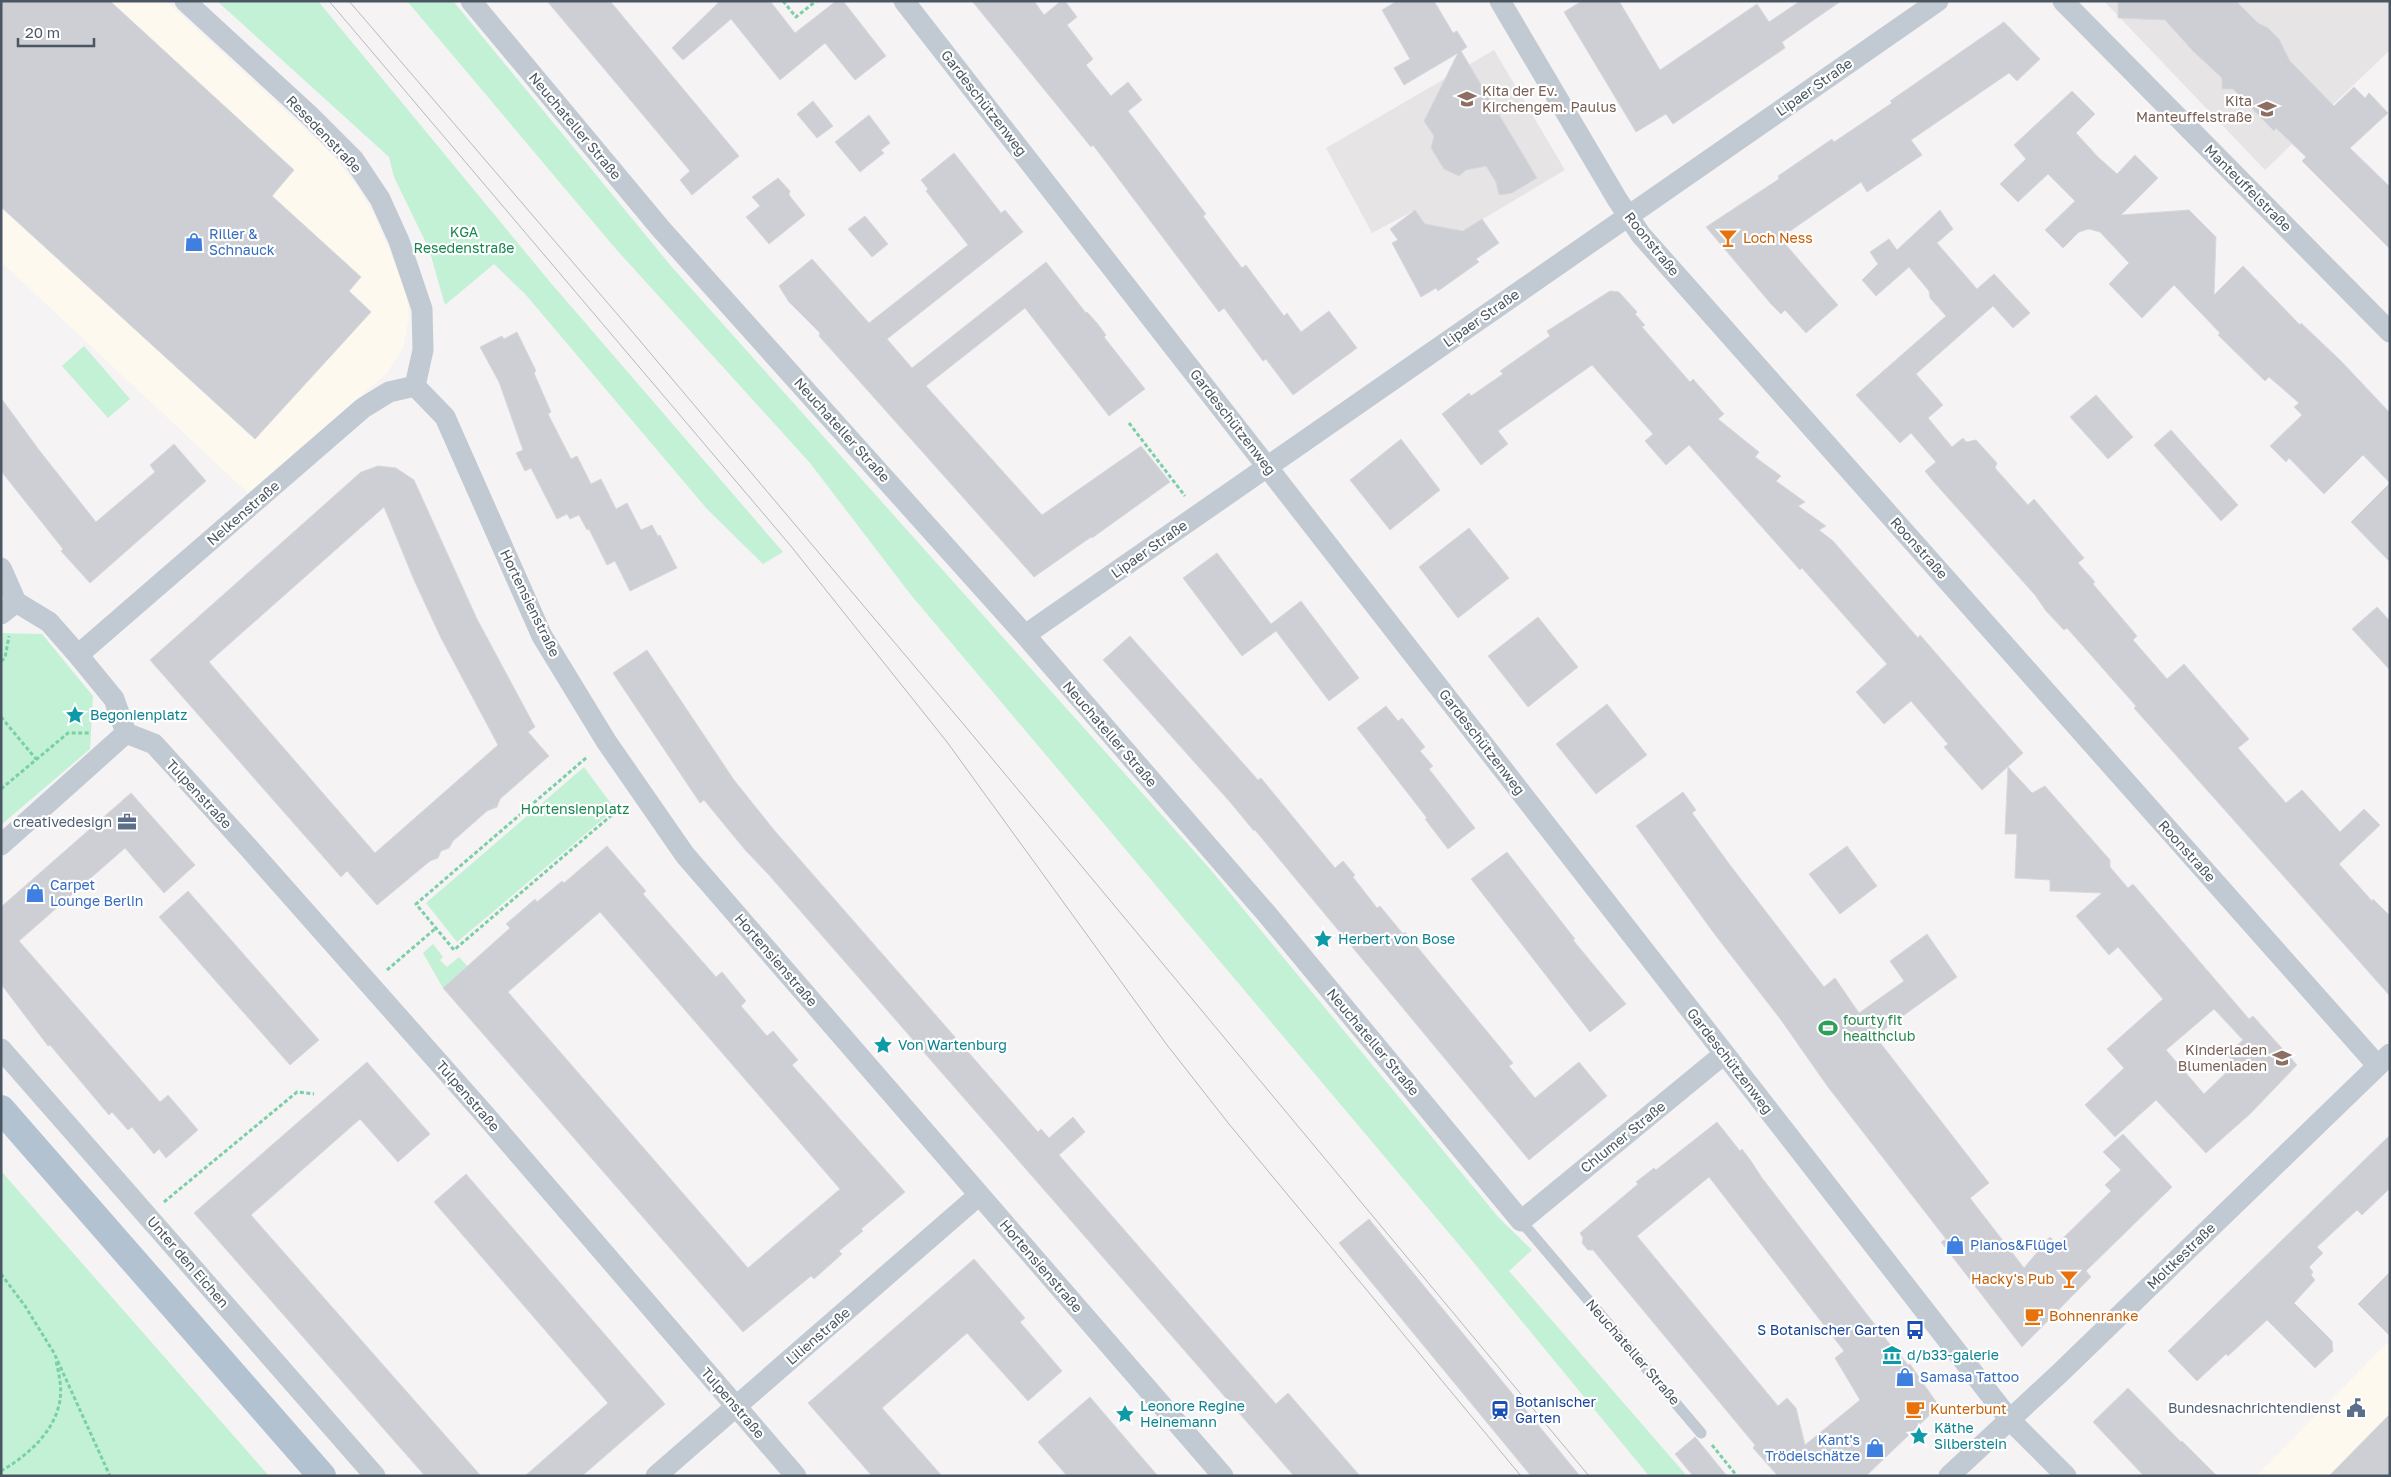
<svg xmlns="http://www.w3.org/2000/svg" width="2391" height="1477" font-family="'Golos Text',sans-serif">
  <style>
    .commercial { fill: #fdf9ef }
    .education { fill: #e6e4e5 }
    .green { fill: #c3f1d5 }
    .building { fill: #cdcfd5; stroke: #d7d9de; fill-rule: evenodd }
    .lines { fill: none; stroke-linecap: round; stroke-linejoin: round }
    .path { stroke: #7ad0a6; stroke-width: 3; stroke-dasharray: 4 2.5; stroke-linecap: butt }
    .service { stroke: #c1cad2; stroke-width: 11 }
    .minor { stroke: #c1cad2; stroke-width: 21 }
    .primary { stroke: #b3c2d1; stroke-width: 28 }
    .tram { stroke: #b5b8bd; stroke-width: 1 }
    .labels { text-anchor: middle; stroke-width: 4.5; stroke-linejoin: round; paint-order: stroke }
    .street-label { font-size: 14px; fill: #4a5661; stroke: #fff }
    .education-label { font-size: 14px; fill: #785e54; stroke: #fff; text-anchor: end }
    .park-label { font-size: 14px; fill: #17864f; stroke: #fff }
    .shop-label { font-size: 14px; fill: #366cbe; stroke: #fff; text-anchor: start }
    .food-label { font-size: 14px; fill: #c56008; stroke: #fff; text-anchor: start }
    .culture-label { font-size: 14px; fill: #0d838f; stroke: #fff; text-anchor: start }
    .service-label { font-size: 14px; fill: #4e5e75; stroke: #fff; text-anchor: end }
    .leisure-label { font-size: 14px; fill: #27864d; stroke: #fff; text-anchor: start }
    .transit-label { font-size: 14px; fill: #164399; stroke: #fff; text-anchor: end }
  </style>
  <rect width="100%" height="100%" fill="#f5f3f3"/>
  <path class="commercial" d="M1 1H166L333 155 358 188 375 217 390 251 407 298 409 318 403 348 387 373 249 494 1 262Z
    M2390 1340V1476H2256Z"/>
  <path class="education" d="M2104 1H2387L2390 3V50L2265 170Z
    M1494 50 1565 170 1463 231 1425 224 1415 210 1372 233 1326 148Z"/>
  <path class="green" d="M217 1H318L550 282 783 552 763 564 707 509 526 295 494 264 445 305 429 249 394 177 389 157Z
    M407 1H453L671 266 1210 869 1499 1218 1532 1250 1509 1271 1687 1476H1649L1465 1252 911 595 810 463 615 248Z
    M84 346 130 399 108 418 62 366Z
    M1 633 42 634 93 696 90 749 1 825Z
    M584 767 615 809 457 942 426 903Z
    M433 944 443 957 440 960 447 967 459 957 468 967 443 988 423 953Z
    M1 1171 269 1476H1Z"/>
  <path class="building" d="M1 1H110L294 170 272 196 361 277 349 291 371 312 255 439 1 207Z
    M547 1H610L739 156 692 195 680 180 690 171Z
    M716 1H770L795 33 836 1H843L886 56 855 80 825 43 780 80 731 19 683 60 672 48 718 3Z
    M972 1H1034L1044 15 1061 1H1065L1077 17 1067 25 1093 59 1086 65 1111 96 1128 82 1142 100 1128 111 1206 214 1203 216 1242 268 1246 265 1284 316 1287 313 1301 332 1329 311 1357 348 1293 395 1266 359 1263 361 1224 308 1219 312 1093 145 1091 147Z
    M1397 1H1434L1453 33 1457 31 1467 47 1461 51 1537 178 1512 193 1499 195 1496 182 1486 166 1466 170 1459 176 1444 169 1431 148 1434 136 1424 121 1458 53 1404 85 1394 68 1410 59 1382 10Z
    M1582 1H1619L1660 70 1757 4 1769 22 1800 1H1841L1782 42 1785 48 1673 124 1666 114 1636 132 1564 12Z
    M2118 1H2236L2258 23 2268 28 2279 39 2290 61 2334 106 2354 87 2365 98 2369 93 2388 113 2350 148 2390 187V249L2302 161 2306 157 2276 128 2274 131 2233 89H2222V78L2193 51 2165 20 2118 18Z
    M2004 22 2040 59 2017 81 2009 73 1911 140 1922 155 1867 192 1861 182 1780 238 1838 305 1806 333 1785 310 1781 314 1771 304 1706 227 1779 179 1778 176 1832 139 1834 142 1892 103 1890 101Z
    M2072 91 2095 114 2076 133 2098 157 2117 174 2135 155 2158 178 2121 215 2189 210 2216 237 2214 295 2243 266 2300 325 2301 323 2341 361 2390 413V483L2363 455 2324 494 2289 458 2286 462 2270 446 2302 415 2294 407 2299 403 2269 377 2265 381 2218 335 2220 333 2174 285 2142 318 2109 284 2129 263 2100 232 2089 229 2079 232 2063 248 2045 230 2075 201 2048 174 2018 202 2000 184 2026 159 2014 145Z
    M813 101 833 126 817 138 797 114Z
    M869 115 890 143 881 150 884 153 860 172 835 142Z
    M954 153 1001 213 1005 210 1023 232 887 339 912 368 1046 262 1086 313 1087 312 1097 323 1106 335 1104 337 1145 389 1109 416 1025 308 926 386 1042 515 1141 446 1170 482 1092 538 1091 537 1034 577 819 336 820 333 789 302 779 286 812 259 869 323 968 245 926 191 928 189 921 180Z
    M778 178 790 191 789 195 805 215 769 244 746 217 760 206 752 197Z
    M1415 210 1425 224 1463 231 1482 219 1499 243 1476 259 1479 262 1438 291 1436 288 1421 297 1392 243 1398 240 1390 229Z
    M1940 210 1953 229 1937 243 1977 289 1994 274 2030 313 2013 328 1993 306 1916 374 1943 405 1928 418 1952 447 1963 438 1966 442 1976 440 1997 463 1995 468 2028 505 2034 499 2084 558 2078 563 2095 582 2093 584 2137 636 2133 640 2167 679 2184 664 2249 739 2238 748 2286 803 2302 790 2340 832 2364 809 2380 825 2339 864 2372 901 2373 899 2390 916V996L2134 708 2136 706 2067 628 2064 630 2046 611 2035 595 1933 481 1925 471 1936 462 1911 433 1900 443 1856 395 1946 316 1930 298 1929 291 1909 267 1876 296 1862 280 1878 264 1870 252 1889 239 1897 250Z
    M865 216 888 244 872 257 848 229Z
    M1610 291 1619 292 1637 312 1635 314 1645 325 1642 327 1690 382 1693 379 1724 414 1718 419 1759 452 1755 457 1781 476 1776 481 1805 502 1798 506 1826 526 1819 530 1833 541 1918 638 1920 635 2023 753 1982 790 1944 747 1948 744 1911 701 1884 724 1856 692 1887 664 1802 568 1800 570 1689 445 1666 465 1645 441 1653 434 1592 365 1498 431 1508 444 1481 465 1442 414 1469 393 1471 396 1503 374 1500 371 1550 336 1547 331Z
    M517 332 536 371 534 373 551 412 548 414 571 459 577 456 591 484 601 479 616 509 627 503 641 530 652 525 658 536 660 535 677 568 630 591 615 561 607 565 589 529 587 530 579 515 570 519 567 514 557 519 531 468 525 471 516 453 523 450 499 382 480 347 502 336 504 339Z
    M2096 395 2133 437 2108 459 2070 417Z
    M1 398 39 450 96 522 155 472 150 465 174 444 206 481 90 583 61 551 63 549 1 471Z
    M2171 430 2238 505 2221 521 2154 445Z
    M1401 439 1440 490 1390 530 1350 480Z
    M378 466 396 468 414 480 477 619 535 727 528 732 549 756 500 799 497 807 487 811 453 841 449 848 441 851 438 858 430 861 377 905 347 871 341 877 150 660 361 472ZM384 507 414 580 441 638 498 745 375 853 209 662Z
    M2390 483V562L2351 522Z
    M1469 528 1509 578 1458 618 1419 567Z
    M1217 553 1271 624 1301 601 1359 678 1329 701 1276 631 1242 656 1183 578Z
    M2377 607 2390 621V670L2352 629Z
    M1538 617 1578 667 1528 707 1488 656Z
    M1130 636 1258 780 1261 778 1335 868 1343 861 1355 875 1353 877 1377 908 1380 906 1403 934 1405 932 1513 1063 1509 1066 1535 1098 1579 1062 1607 1096 1529 1160 1255 830 1254 831 1230 802 1103 660Z
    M647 650 734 780 774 830 1038 1132 1041 1129 1049 1138 1073 1117 1085 1132 1059 1155 1276 1404 1288 1393 1360 1476H1294L769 875 746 851 704 800 700 803 613 673Z
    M1607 704 1647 755 1596 794 1556 744Z
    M1386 706 1398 721 1402 718 1425 747 1420 751 1433 766 1429 769 1475 828 1448 849 1425 819 1427 818 1357 728Z
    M2008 767 2032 793 2045 786 2110 860V867L2128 888 2133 884 2249 1019 2253 1016 2297 1065 2250 1114 2206 1153 2156 1100 2115 1137 2085 1105 2124 1068 2107 1049 2163 999 2118 947 2109 955 2076 916 2102 893 2050 891V880L2015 878 2017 834H2005ZM2214 1009 2243 1040 2227 1054 2235 1064 2204 1094 2166 1050Z
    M1683 792 1696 810 1692 813 1730 865 1824 987 1835 978 1859 1013 1904 981 1890 961 1927 934 1957 977 1875 1036 1989 1183 1970 1198 2024 1268 2050 1237 2057 1244 2111 1191 2105 1185 2121 1170 2103 1152 2123 1134 2172 1187 2086 1271 2091 1277 2022 1347 1941 1242 1946 1239 1828 1087 1781 1020 1716 936 1636 826Z
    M131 793 195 865 164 893 125 848 19 941 160 1102 168 1095 198 1130 166 1158 159 1149 154 1154 132 1127 128 1130 112 1112 109 1115 50 1045 48 1046 1 984V907Z
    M607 846 646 891 643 894 716 977 722 972 746 1001 741 1006 767 1036 773 1031 798 1060 792 1065 905 1192 861 1229 863 1231 839 1251 842 1254 814 1279 811 1276 743 1332 443 988 510 928 506 924 535 899 537 902 562 881 564 883ZM600 912 840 1189 748 1268 508 992Z
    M1847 846 1877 886 1840 914 1809 874Z
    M1507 852 1575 939 1573 940 1626 1004 1590 1032 1471 879Z
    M188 891 319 1040 290 1065 159 917Z
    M367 1062 430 1134 398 1162 360 1119 251 1215 481 1476H425L194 1213Z
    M1717 1122 1740 1151 1742 1149 1751 1161 1762 1178 1899 1356 1900 1355 1908 1365 1910 1364 1939 1406 1866 1476H1778L1753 1448 1755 1445 1593 1250H1588L1582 1243 1583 1238 1580 1233 1638 1184 1636 1182 1654 1168 1656 1170ZM1709 1177 1844 1351 1835 1358 1860 1400 1805 1445 1796 1408 1787 1398 1778 1406 1637 1236Z
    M2390 1135V1188L2362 1215 2357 1210 2317 1247 2323 1253 2309 1267 2313 1272 2311 1275 2315 1280 2294 1303 2332 1341 2333 1351 2315 1368 2267 1320 2228 1356 2226 1354 2197 1381 2168 1351Z
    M466 1174 665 1404 582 1476H525L608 1403 434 1202Z
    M1369 1219 1580 1476H1531L1339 1243Z
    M974 1259 1025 1318 1020 1322 1062 1371 1028 1401 967 1333 882 1408 942 1476H872L808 1403Z
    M2390 1272V1336L2358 1304Z
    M2128 1388 2181 1442 2182 1441 2217 1476H2144L2093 1422Z
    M1090 1397 1138 1453 1158 1476H1067L1038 1442Z
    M2390 1414V1476H2329Z
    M1695 1437 1696 1438 1727 1476H1693L1675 1454Z"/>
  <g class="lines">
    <path class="path" d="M783 1 796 17 816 1
      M1129 423 1185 496
      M1 661 5 658 9 636
      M1 717 36 759
      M586 758 416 904 454 950 620 808
      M1 789 68 733H91
      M387 970 436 928
      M164 1202 297 1092 314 1094
      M1 1274 25 1306 54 1353 110 1476
      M1712 1445 1737 1476
      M1 1471C27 1456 55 1432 60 1400 62 1387 59 1374 56 1361"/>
    <path class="service" d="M1521 1221 1701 1433"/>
    <path class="minor" d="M185 1 309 115 354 160 380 199 399 241 422 309 423 350 415 386
      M471 1 661 229 1025 635 1266 913 1521 1221 1724 1054
      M904 1 2010 1420 2066 1476
      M1500 1 1617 199 1641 235 2378 1066
      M2063 1 2390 332
      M415 386 445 417 542 636 606 741 685 855 1223 1476
      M1 568 16 602
      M16 602 49 622 78 655 114 699 126 733
      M1 614 16 602
      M1025 635 1938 1
      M78 655 363 408 389 392 415 386
      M126 733 154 744 247 846 486 1116 796 1476
      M1 845 126 733
      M1 1049 375 1476
      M656 1476 979 1195
      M1949 1476 2060 1373 2390 1054"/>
    <path class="primary" d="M1 1109 322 1476"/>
    <path class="tram" d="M329 1 790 545 947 742 1167 1045 1229 1124 1521 1476
      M349 1 630 329 965 726 1589 1476"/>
  </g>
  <defs>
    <g id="school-bare" transform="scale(1.5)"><path d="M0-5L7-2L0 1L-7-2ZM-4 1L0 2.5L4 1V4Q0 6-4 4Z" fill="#8d6e63" stroke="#fff" stroke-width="2.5" paint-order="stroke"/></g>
    <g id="bar-bare" transform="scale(1.5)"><path d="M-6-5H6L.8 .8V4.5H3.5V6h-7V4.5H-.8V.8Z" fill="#e8710a" stroke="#fff" stroke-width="2.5" paint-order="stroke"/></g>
    <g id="shop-bare" transform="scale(1.5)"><path d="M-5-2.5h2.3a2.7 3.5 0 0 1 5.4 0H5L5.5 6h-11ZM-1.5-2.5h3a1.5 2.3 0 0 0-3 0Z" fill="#3f7fe0" stroke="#fff" stroke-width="2.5" paint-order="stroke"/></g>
    <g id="sight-bare" transform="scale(1.5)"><path d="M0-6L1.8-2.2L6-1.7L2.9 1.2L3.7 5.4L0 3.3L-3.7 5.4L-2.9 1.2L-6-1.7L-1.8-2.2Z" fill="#0f9aa8" stroke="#fff" stroke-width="2.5" paint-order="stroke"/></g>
    <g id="office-bare" transform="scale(1.5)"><path d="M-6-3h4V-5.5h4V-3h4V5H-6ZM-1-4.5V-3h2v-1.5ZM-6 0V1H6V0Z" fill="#5c6f8a" stroke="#fff" stroke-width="2.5" paint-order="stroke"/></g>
    <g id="stadium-bare" transform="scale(1.5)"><path d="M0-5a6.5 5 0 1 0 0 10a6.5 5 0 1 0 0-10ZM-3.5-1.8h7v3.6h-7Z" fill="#2e9e5b" stroke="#fff" stroke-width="2.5" paint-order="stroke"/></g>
    <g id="cafe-bare" transform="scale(1.5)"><path d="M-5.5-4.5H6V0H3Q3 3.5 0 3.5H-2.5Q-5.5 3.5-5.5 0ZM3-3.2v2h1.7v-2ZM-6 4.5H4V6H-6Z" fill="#e8710a" stroke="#fff" stroke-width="2.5" paint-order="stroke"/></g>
    <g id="bus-bare" transform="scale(1.5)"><path d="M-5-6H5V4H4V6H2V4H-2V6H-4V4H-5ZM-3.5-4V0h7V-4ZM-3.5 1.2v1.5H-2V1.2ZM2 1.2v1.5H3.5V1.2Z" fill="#1a4fb4" stroke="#fff" stroke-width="2.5" paint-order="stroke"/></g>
    <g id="museum-bare" transform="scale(1.5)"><path d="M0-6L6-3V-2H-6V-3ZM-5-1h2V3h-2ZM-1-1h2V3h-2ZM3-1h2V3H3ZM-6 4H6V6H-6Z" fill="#0f9aa8" stroke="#fff" stroke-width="2.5" paint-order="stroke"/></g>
    <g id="civic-bare" transform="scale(1.5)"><path d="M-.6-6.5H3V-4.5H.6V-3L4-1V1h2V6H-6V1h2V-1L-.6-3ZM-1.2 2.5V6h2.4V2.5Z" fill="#5c6f8a" stroke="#fff" stroke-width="2.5" paint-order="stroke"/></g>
    <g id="station-bare" transform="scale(1.5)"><path d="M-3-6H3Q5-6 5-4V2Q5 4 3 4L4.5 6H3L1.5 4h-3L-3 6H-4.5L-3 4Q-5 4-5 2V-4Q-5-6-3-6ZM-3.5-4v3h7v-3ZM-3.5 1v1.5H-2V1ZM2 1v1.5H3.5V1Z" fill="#1a4fb4" stroke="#fff" stroke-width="2.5" paint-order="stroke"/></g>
  </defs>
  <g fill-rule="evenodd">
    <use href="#school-bare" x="1467" y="99"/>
    <use href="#school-bare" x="2267" y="109"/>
    <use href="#bar-bare" x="1728" y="238"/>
    <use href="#shop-bare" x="194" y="242"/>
    <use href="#sight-bare" x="75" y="715"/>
    <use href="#office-bare" x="127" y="822"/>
    <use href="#shop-bare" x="35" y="893"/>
    <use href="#sight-bare" x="1323" y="939"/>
    <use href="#stadium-bare" x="1828" y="1028"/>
    <use href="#sight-bare" x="883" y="1045"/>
    <use href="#school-bare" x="2282" y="1058"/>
    <use href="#shop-bare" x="1955" y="1245"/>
    <use href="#bar-bare" x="2069" y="1279"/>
    <use href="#cafe-bare" x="2034" y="1316"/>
    <use href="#bus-bare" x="1915" y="1330"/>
    <use href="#museum-bare" x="1892" y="1355"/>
    <use href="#shop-bare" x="1905" y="1377"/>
    <use href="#civic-bare" x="2356" y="1408"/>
    <use href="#cafe-bare" x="1915" y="1409"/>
    <use href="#station-bare" x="1500" y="1410"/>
    <use href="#sight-bare" x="1125" y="1414"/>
    <use href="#sight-bare" x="1919" y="1436"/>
    <use href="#shop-bare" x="1875" y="1448"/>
  </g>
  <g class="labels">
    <g class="street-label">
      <text transform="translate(1814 87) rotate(-35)" y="5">Lipaer Straße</text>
      <text transform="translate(984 103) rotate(52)" y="5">Gardeschützenweg</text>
      <text transform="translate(575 126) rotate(50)" y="5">Neuchateller Straße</text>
      <text transform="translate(324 134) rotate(46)" y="5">Resedenstraße</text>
      <text transform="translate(2248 188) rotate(45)" y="5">Manteuffelstraße</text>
      <text transform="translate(1652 244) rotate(51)" y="5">Roonstraße</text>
      <text transform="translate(1481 318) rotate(-35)" y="5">Lipaer Straße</text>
      <text transform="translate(1233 422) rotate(52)" y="5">Gardeschützenweg</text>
      <text transform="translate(842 430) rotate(48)" y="5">Neuchateller Straße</text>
      <text transform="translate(243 513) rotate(-41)" y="5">Nelkenstraße</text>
      <text transform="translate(1919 548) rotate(48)" y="5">Roonstraße</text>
      <text transform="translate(1149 549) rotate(-35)" y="5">Lipaer Straße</text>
      <text transform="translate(530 603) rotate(64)" y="5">Hortensienstraße</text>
      <text transform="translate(1110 734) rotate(49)" y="5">Neuchateller Straße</text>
      <text transform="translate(1482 742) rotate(52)" y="5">Gardeschützenweg</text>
      <text transform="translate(199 794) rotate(47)" y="5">Tulpenstraße</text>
      <text transform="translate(2187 851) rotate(48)" y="5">Roonstraße</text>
      <text transform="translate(776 960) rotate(49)" y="5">Hortensienstraße</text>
      <text transform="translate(1373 1042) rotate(50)" y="5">Neuchateller Straße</text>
      <text transform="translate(1730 1061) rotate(52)" y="5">Gardeschützenweg</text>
      <text transform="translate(468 1096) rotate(49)" y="5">Tulpenstraße</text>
      <text transform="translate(1623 1137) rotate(-39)" y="5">Chlumer Straße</text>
      <text transform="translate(2181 1256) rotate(-44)" y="5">Moltkestraße</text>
      <text transform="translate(188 1262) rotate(49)" y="5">Unter den Eichen</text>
      <text transform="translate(1041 1266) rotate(49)" y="5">Hortensienstraße</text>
      <text transform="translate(818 1336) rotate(-41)" y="5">Lilienstraße</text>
      <text transform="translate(1633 1352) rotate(49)" y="5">Neuchateller Straße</text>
      <text transform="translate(733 1403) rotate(49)" y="5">Tulpenstraße</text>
    </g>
    <g class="education-label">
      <text x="1482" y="96" text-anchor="start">Kita der Ev.<tspan x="1482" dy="16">Kirchengem. Paulus</tspan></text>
      <text x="2252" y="106">Kita<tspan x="2252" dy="16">Manteuffelstraße</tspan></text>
      <text x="2267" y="1055">Kinderladen<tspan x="2267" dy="16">Blumenladen</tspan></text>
    </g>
    <g class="park-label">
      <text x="464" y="237">KGA<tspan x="464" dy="16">Resedenstraße</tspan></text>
      <text x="575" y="814">Hortensienplatz</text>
    </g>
    <g class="shop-label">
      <text x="209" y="239">Riller &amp;<tspan x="209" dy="16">Schnauck</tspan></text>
      <text x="50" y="890">Carpet<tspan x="50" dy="16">Lounge Berlin</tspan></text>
      <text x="1970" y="1250">Pianos&amp;Flügel</text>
      <text x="1920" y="1382">Samasa Tattoo</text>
      <text x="1860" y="1445" text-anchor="end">Kant's<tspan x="1860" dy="16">Trödelschätze</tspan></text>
    </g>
    <g class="food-label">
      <text x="1743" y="243">Loch Ness</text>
      <text x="2054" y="1284" text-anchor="end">Hacky's Pub</text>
      <text x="2049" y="1321">Bohnenranke</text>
      <text x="1930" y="1414">Kunterbunt</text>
    </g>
    <g class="culture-label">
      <text x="90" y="720">Begonienplatz</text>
      <text x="1338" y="944">Herbert von Bose</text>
      <text x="898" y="1050">Von Wartenburg</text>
      <text x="1907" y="1360">d/b33-galerie</text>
      <text x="1140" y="1411">Leonore Regine<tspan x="1140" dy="16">Heinemann</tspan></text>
      <text x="1934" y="1433">Käthe<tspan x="1934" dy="16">Silberstein</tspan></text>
    </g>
    <g class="service-label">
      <text x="112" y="827">creativedesign</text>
      <text x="2341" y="1413">Bundesnachrichtendienst</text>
    </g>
    <g class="leisure-label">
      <text x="1843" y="1025">fourty fit<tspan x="1843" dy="16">healthclub</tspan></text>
    </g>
    <g class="transit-label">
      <text x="1900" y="1335">S Botanischer Garten</text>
      <text x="1515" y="1407" text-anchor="start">Botanischer<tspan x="1515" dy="16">Garten</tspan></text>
    </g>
  </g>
  <rect width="2391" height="1477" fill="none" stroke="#4a5661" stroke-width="5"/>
  <path d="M18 38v8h76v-8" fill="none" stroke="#4a5661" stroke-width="2.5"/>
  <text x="25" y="38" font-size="15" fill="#4a5661" stroke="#ffffff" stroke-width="4" paint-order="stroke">20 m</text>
</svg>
